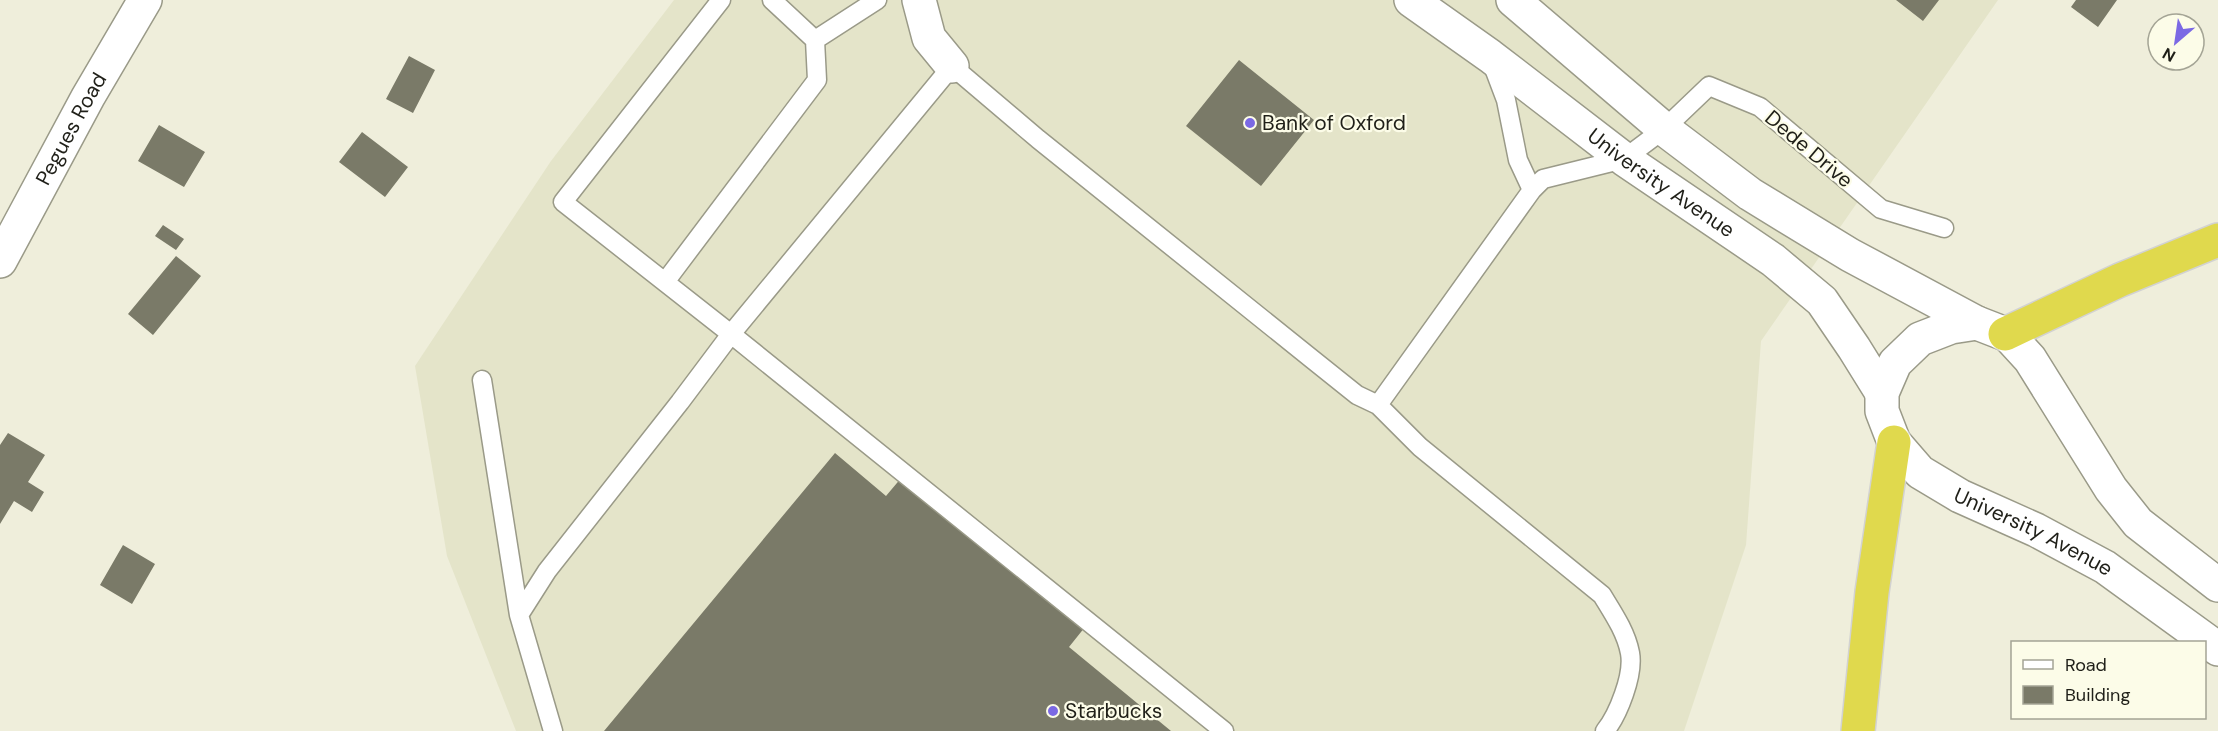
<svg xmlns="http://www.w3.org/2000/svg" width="2218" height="731" font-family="'DM Sans',sans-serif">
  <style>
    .built { fill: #e4e4c9 }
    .building { fill: #7a7a68 }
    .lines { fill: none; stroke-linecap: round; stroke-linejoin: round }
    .lane-casing { stroke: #9a9a88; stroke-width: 21 }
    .street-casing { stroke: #9a9a88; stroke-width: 36 }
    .secondary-casing { stroke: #9a9a88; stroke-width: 36 }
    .highway-casing { stroke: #d2d2d1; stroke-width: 36 }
    .lane { stroke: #fff; stroke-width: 18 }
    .street { stroke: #fff; stroke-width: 33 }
    .secondary { stroke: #fff; stroke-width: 33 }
    .highway { stroke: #e0d94d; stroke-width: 33 }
    .poi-dot { fill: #7b69e4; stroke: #fcfce8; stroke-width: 2 }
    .labels { text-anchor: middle; stroke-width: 4.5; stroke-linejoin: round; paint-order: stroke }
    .poi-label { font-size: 21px; fill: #1f1f18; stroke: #fcfce8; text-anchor: start }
    .street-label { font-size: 21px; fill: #1f1f18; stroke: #fcfce8 }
  </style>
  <rect width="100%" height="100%" fill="#efeedb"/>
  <path class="built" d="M674 0H1998L1761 341 1746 545 1684 731H516L447 556 415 366 551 161Z"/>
  <path class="building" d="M1896 0H1939L1923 21Z
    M2076 0H2117L2098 27 2071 7Z
    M409 56 435 70 413 113 386 99Z
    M1239 60 1314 120 1261 186 1186 126Z
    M159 125 205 152 184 187 138 161Z
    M362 132 408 167 385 197 339 162Z
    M163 225 184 239 176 250 155 236Z
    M176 256 201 276 153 335 128 314Z
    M8 433 45 455 28 482 44 492 32 512 14 501 0 524V445Z
    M835 453 886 496 902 477 1085 627 1069 647 1171 731H604Z
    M123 545 155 564 132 604 100 585Z"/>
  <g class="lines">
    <g class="lane-casing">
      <path id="lane" d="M721 0 563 202 731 334 1224 731
        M772 0 815 40 877 0
        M1492 63 1506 100 1518 160 1532 190
        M665 282 817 80 815 40
        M482 380 519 615
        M1378 405 1532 190 1543 179 1624 159 1664 129 1709 86 1760 107 1881 209 1944 228
        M553 731 519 615 547 571 680 402 731 334 952 66 1038 139 1312 359 1357 395 1378 405 1420 447 1602 595C1613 613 1626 632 1630 653 1634 675 1618 715 1605 731"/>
    </g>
    <g class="street-casing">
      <g id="street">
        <path d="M919 0 929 38 952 66"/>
        <path id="s1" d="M0 261 88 97 145 0"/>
      </g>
    </g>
    <g class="secondary-casing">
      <g id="secondary">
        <path id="s2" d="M1411 0 1490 56 1624 159 1773 260 1822 301 1854 348 1882 393"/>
        <path d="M1513 0 1664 129 1750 194 1850 255 1977 323 2008 335 2030 359 2111 489 2138 523 2218 585"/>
        <path id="s3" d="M1977 323 1951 327 1920 339 1895 363 1882 393V411L1894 442 1920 472 1960 496 2036 530 2105 567 2218 649"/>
      </g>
    </g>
    <g class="highway-casing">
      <path id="highway" d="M2005 334 2120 280 2218 240
        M1858 731 1872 592 1894 442"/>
    </g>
    <use href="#lane" class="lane"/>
    <use href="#street" class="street"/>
    <use href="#secondary" class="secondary"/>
    <use href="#highway" class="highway"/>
  </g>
  <g class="poi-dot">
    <circle cx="1250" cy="123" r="6"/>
    <circle cx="1053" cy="711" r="6"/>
  </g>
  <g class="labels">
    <g class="poi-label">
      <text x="1262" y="130">Bank of Oxford</text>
      <text x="1065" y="718">Starbucks</text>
    </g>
    <g class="street-label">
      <text dy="7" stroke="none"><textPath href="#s1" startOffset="150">Pegues Road</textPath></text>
      <text transform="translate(1809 149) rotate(40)" y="7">Dede Drive</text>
      <text dy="7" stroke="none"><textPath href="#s2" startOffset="310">University Avenue</textPath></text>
      <text dy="7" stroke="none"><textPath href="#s3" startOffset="346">University Avenue</textPath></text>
    </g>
  </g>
  <rect x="2011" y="641" width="195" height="78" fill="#fcfce8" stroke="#a4a495" stroke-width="1.5"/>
  <rect x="2023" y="660" width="30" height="9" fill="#ffffff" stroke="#a4a495" stroke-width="1.5"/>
  <text x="2065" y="671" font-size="18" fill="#1f1f18">Road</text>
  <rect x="2023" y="686" width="30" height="18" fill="#7a7a68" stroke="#a4a495" stroke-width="1.5"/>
  <text x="2065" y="701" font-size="18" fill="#1f1f18">Building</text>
  <g transform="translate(2176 42) rotate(209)"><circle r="28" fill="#fcfce8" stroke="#a4a495" stroke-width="1.5"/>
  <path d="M0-4.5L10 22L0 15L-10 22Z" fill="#7b69e4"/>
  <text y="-9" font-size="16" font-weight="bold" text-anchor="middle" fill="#1f1f18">N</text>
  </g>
</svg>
